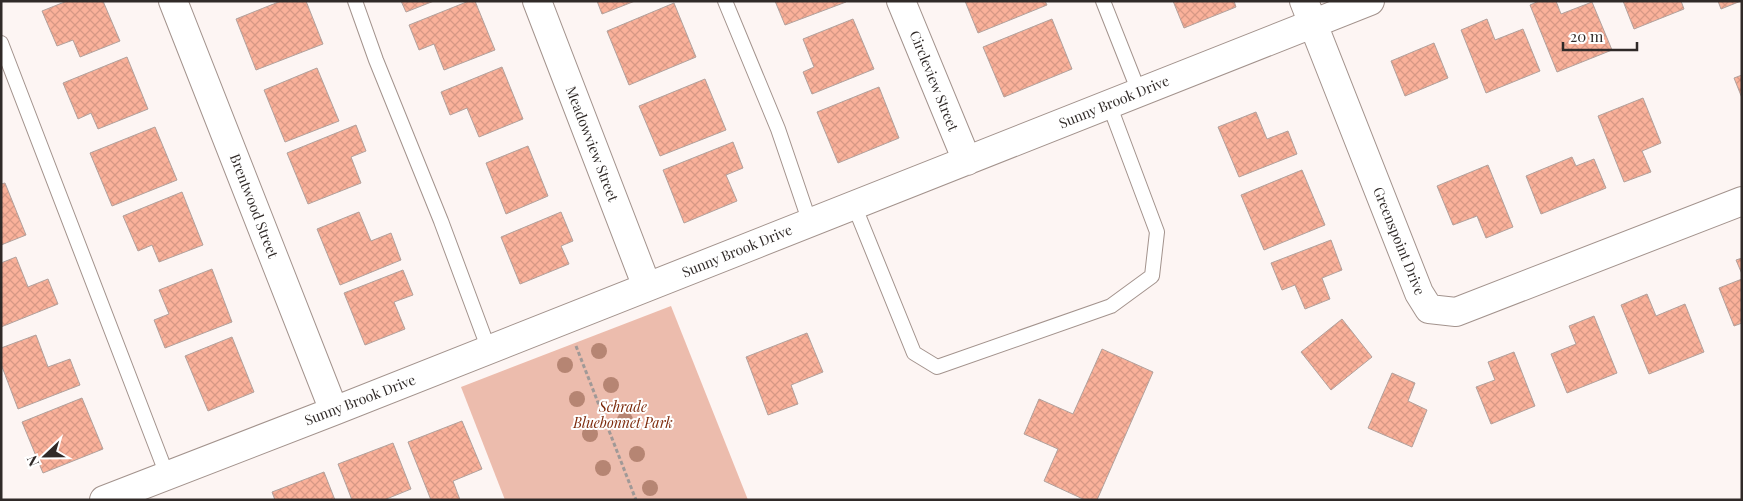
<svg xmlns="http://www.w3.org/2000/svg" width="1743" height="501" font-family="'Playfair Display',serif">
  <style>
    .park { fill: #ecbcad }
    .building { fill: url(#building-cross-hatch); stroke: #b2a19c }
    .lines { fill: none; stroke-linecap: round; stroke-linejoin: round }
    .service-casing { stroke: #a3938d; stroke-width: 16 }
    .minor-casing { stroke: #a3938d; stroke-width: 30 }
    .path { stroke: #a09997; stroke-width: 3; stroke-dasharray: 4 2.5; stroke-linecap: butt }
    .service { stroke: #fff; stroke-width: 14 }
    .minor { stroke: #fff; stroke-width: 28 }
    .tree { fill: #b68573 }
    .labels { text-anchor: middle; stroke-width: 4; stroke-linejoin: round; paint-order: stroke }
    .street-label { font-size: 14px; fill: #302a28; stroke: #fff }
    .park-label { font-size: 14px; font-style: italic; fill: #7c290a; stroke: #fff }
  </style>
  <defs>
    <pattern id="building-cross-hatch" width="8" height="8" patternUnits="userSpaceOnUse" patternTransform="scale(1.25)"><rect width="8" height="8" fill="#fab19a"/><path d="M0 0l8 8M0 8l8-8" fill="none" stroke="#d79885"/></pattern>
  </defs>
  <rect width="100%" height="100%" fill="#fdf5f3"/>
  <path class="park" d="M671 306 748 500H505L461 387Z"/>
  <path class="building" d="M67 1H103L120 41 80 57 73 40 57 46 42 11Z
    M281 1H306L323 44 256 70 236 19Z
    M401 1H434L406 12Z
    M469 1H475L495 50 444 70 434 44 419 50 409 25Z
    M597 1H635L602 14Z
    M775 1H846V2L785 25Z
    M965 1H1045L1047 5 978 33Z
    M1173 1H1234L1236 7 1184 28Z
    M1539 1H1556L1561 14 1592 2 1612 50 1557 72 1530 5Z
    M1623 1H1681L1684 9 1634 29Z
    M1718 1H1741L1721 9Z
    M674 3 696 57 629 85 607 31Z
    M853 19 874 69 812 94 803 72 814 67 803 39Z
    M1052 19 1072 69 1004 97 983 47Z
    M1487 19 1495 40 1523 29 1540 71 1486 93 1461 30Z
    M1434 43 1448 78 1405 96 1391 61Z
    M127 57 148 109 98 129 91 113 78 119 63 83Z
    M502 67 523 119 479 137 467 108 450 115 441 92Z
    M317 68 339 121 285 142 264 90Z
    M1742 75V98L1734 78Z
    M705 79 726 130 660 156 639 106Z
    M879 87 899 138 838 163 817 112Z
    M1643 98 1661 143 1642 151 1651 172 1624 182 1598 116Z
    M1256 112 1267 139 1288 131 1297 154 1239 177 1218 127Z
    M356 125 366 151 351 157 361 183 308 204 287 153Z
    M155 127 177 180 112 206 90 153Z
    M733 142 743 168 726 175 737 201 684 223 663 170Z
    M528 146 548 196 506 214 486 163Z
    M1572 157 1576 166 1594 159 1606 188 1541 214 1526 176Z
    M1488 165 1513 227 1486 238 1477 216 1453 225 1437 186Z
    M1302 170 1325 225 1264 250 1241 195Z
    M5 183 26 235 1 245V184Z
    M182 192 203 245 159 262 152 245 138 251 123 216Z
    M359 212 371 241 391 233 401 260 340 285 317 229Z
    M561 212 573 241 561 246 569 264 520 284 501 237Z
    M1331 240 1342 270 1322 278 1330 299 1305 309 1295 285 1282 290 1271 263Z
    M16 257 28 287 48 279 58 304 1 327V263Z
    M1742 258V274L1736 260Z
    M212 269 232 322 165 348 154 320 169 314 159 290Z
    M403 270 413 295 394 302 405 329 365 345 344 293Z
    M1742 279V323L1734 326 1719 288Z
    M1647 294 1656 316 1685 304 1704 352 1649 374 1621 305Z
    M1594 316 1617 373 1567 393 1551 354 1576 344 1569 326Z
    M1342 319 1372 357 1331 390 1301 352Z
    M807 333 823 372 791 385 798 404 768 415 746 357Z
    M36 335 48 367 70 359 80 385 18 409 1 364V348Z
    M232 337 254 392 208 411 185 356Z
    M1102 349 1153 372 1097 500H1085L1044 481 1058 449 1024 434 1039 399 1073 414Z
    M1514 352 1535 406 1491 424 1476 387 1495 380 1488 362Z
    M1392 373 1415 383 1408 401 1427 410 1412 447 1368 428Z
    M82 398 103 449 43 473 22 422Z
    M462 421 482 469 453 481 460 500H431L408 442Z
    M393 443 411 489 384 500H352L338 464Z
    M324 472 335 500H275L272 492Z"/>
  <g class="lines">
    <g class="service-casing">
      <path id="service" d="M355 1 376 60 441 221 489 350
        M725 1 778 129 810 223
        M1103 1 1139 92
        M1 43 167 475
        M854 205 914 353 937 367 1111 306 1152 276 1157 232 1109 104"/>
    </g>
    <g class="minor-casing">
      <path id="minor" d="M173 1 334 411
        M537 1 647 287
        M901 1 967 161
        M1304 1 1419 293 1429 309 1456 312 1742 201
        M104 500 334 411 1370 1"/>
    </g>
    <path class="path" d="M576 346 636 500"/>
    <use href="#service" class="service"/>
    <use href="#minor" class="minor"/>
  </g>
  <g class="tree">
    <circle cx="599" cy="351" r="8"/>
    <circle cx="565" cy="365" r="8"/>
    <circle cx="611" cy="385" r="8"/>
    <circle cx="577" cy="399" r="8"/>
    <circle cx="625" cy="420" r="8"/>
    <circle cx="590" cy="434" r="8"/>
    <circle cx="637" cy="454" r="8"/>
    <circle cx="603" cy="468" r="8"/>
    <circle cx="650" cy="488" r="8"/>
  </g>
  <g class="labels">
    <g class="street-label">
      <text transform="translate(934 81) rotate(68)" y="5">Circleview Street</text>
      <text transform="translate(1114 102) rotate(-22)" y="5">Sunny Brook Drive</text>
      <text transform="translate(592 144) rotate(69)" y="5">Meadowview Street</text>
      <text transform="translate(254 206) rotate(69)" y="5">Brentwood Street</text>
      <text transform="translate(1399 241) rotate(68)" y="5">Greenspoint Drive</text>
      <text transform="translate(737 251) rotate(-22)" y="5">Sunny Brook Drive</text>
      <text transform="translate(360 400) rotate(-21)" y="5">Sunny Brook Drive</text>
    </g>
    <g class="park-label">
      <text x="623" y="412">Schrade<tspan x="623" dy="16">Bluebonnet Park</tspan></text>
    </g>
  </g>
  <rect width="1743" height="501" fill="none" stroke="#302a28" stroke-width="5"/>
  <g transform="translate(45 456) rotate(248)" stroke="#ffffff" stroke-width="4" paint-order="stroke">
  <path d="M0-4L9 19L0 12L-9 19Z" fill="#302a28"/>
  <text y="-8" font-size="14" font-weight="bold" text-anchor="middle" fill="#302a28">N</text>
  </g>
  <path d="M1563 42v8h74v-8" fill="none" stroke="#302a28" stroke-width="2.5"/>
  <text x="1570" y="42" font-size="15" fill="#302a28" stroke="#ffffff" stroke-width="4" paint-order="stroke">20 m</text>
</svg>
